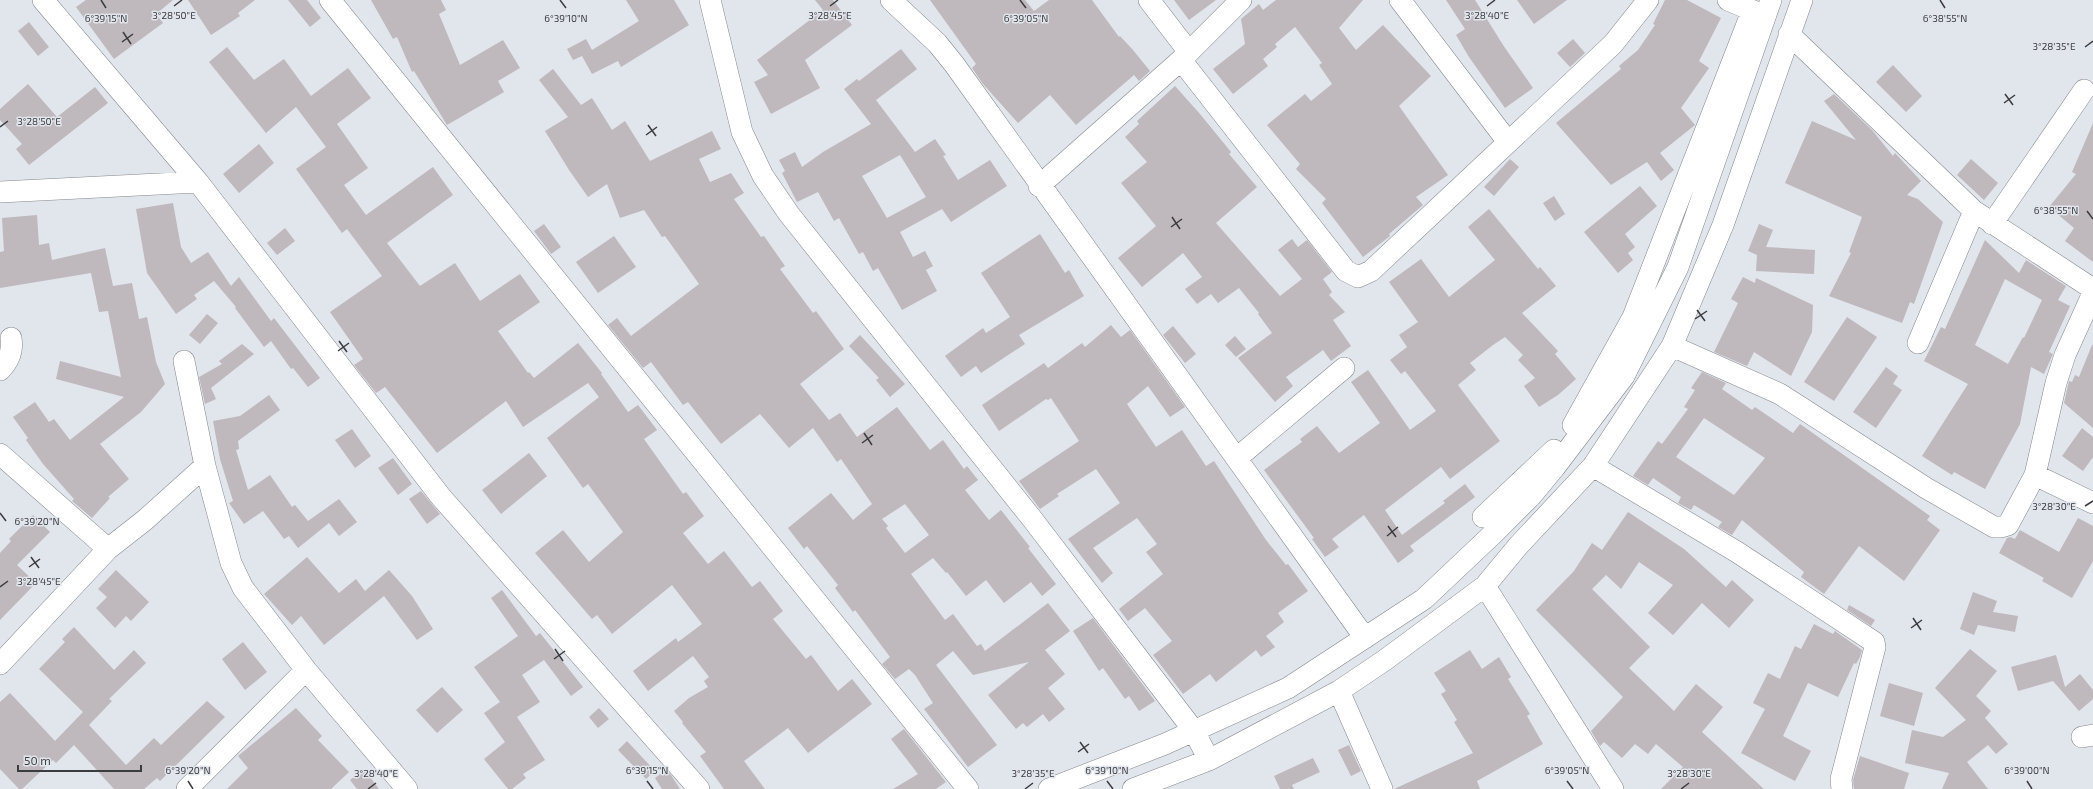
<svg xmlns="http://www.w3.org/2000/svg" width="2093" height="789" font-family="'Exo 2',sans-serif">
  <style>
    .building { fill: #bfb8bd; fill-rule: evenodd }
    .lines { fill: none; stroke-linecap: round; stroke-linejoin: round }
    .minor-casing { stroke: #84878d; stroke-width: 22 }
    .minor { stroke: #fff; stroke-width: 21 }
    .ticks { fill: none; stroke: #3b3c3f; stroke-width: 1.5 }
    .ticks-label { font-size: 10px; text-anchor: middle; fill: #3b3c3f; stroke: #e1e5ec; stroke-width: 3; stroke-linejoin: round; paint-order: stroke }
  </style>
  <rect width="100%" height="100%" fill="#e1e5ec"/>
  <path class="building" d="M86 0H173L156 14 163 23 114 59 76 7Z
    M188 0H255L238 13 240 16 211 35Z
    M288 0H307L321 18 310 27Z
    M371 0H441L446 10 439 14 460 65 503 40 520 68 498 81 504 92 447 125 414 71 412 72 397 37 393 39Z
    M626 0H674L689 25 621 67 618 61 592 74 582 56 573 60 567 49 586 39 592 50 639 21Z
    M815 0H833L852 25 805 60 820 88 771 114 754 82 768 75 757 60 823 10Z
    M930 0H1025L1034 11 1049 0H1092L1119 37 1120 36 1133 50 1150 71 1139 81 1134 75 1076 125 1050 95 1018 123 983 84 972 68 976 64Z
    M1174 0H1216L1189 20Z
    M1276 0H1363L1339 28 1356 50 1383 25 1431 76 1399 106 1448 175 1416 197 1423 205 1389 234 1390 236 1363 257 1322 203 1326 199 1296 169 1300 164 1267 125 1305 94 1311 101 1332 84 1319 65 1322 63 1295 27 1275 44 1277 47 1263 59 1268 66 1233 94 1213 69 1245 44 1241 19 1259 4 1263 10Z
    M1446 0H1475L1503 45 1533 88 1505 108 1469 57 1456 35 1465 29Z
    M1517 0H1567L1534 24Z
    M1665 0H1687L1721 18 1699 61 1709 68 1681 108 1695 125 1660 153 1674 170 1661 181 1647 162 1611 185 1556 123 1621 69 1619 66 1638 50 1655 25 1653 24Z
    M29 22 49 47 38 56 18 31Z
    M1573 39 1585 53 1570 67 1557 53Z
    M227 47 254 80 284 59 311 96 348 68 371 98 337 124 368 168 344 185 366 215 433 167 453 195 387 243 420 286 455 263 480 301 520 274 540 302 498 331 528 373 529 372 534 378 578 343 602 373 601 374 628 412 638 405 657 430 644 439 683 494 686 492 704 516 683 533 708 564 724 551 752 587 760 581 783 611 773 619 806 659 811 655 838 691 852 679 872 704 808 753 788 728 744 761 765 789H724L700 756 706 752 682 723 683 722 674 711 689 698 708 687 704 681 709 677 693 656 648 691 633 671 676 638 678 642 702 624 672 585 612 634 597 615 592 619 535 553 563 530 589 562 623 532 588 484 583 488 547 438 599 397 588 383 523 427 506 401 437 453 385 387 376 393 354 365 363 359 330 312 382 276 347 229 342 233 296 169 326 147 296 107 266 133 209 62Z
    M901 49 917 69 876 100 915 152 935 139 946 155 943 156 958 180 990 160 1007 186 951 222 942 209 900 232 913 257 925 251 933 266 926 270 937 291 902 310 878 268 873 271 863 252 859 254 839 218 834 221 818 192 797 202 782 173 785 171 779 160 795 152 802 167 823 152 871 124 844 89 857 79 859 81ZM900 155 926 197 887 218 862 176Z
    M1893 65 1922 96 1906 112 1876 82Z
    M553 69 581 105 592 98 612 130 625 121 650 161 712 131 721 149 699 159 710 182 731 173 744 193 734 199 761 237 764 236 785 266 780 269 813 313 816 311 844 349 800 384 829 420 840 413 857 437 897 407 930 450 943 440 964 469 967 466 978 480 965 490 989 520 1001 510 1030 547 1028 548 1056 584 1042 596 1031 582 1004 603 986 580 966 596 947 572 946 573 933 558 911 574 945 620 953 614 977 646 981 644 985 651 1048 603 1070 631 1045 650 1065 674 1048 688 1065 709 1049 722 1043 714 1027 727 1023 723 1016 729 988 695 1029 662 973 675 953 651 936 665 997 745 968 767 924 709 933 703 915 675 909 669 895 679 882 664 890 657 855 610 853 612 835 588 838 585 807 546 804 549 788 528 831 493 853 520 872 504 841 459 837 462 813 428 789 448 760 414 721 444 688 402 683 405 651 362 643 368 608 325 617 318 631 336 699 284 665 236 662 237 644 210 620 218 607 184 588 197 569 170 545 131 568 117 539 80ZM905 504 929 535 905 553 886 528 888 526 882 519Z
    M28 84 57 117 95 87 108 103 29 165 16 149 22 144 0 120V109Z
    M1175 86 1200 114 1231 152 1229 154 1257 187 1216 223 1280 296 1302 279 1278 250 1292 239 1298 247 1307 240 1332 272 1323 279 1332 292 1329 295 1345 312 1333 320 1351 346 1331 361 1323 350 1286 377 1293 386 1275 402 1238 358 1272 333 1258 314 1259 313 1239 288 1218 303 1211 294 1197 304 1185 289 1202 277 1183 253 1142 287 1118 258 1156 226 1121 183 1147 162 1125 137 1139 124 1137 121Z
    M1834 94 1872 130 1893 156 1895 153 1921 181 1907 195 1918 199 1943 222 1914 304 1910 302 1902 323 1829 296 1851 253 1849 252 1862 217 1785 183 1812 121 1856 140 1824 101Z
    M2093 123V262L2065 241 2074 228 2049 207 2076 174 2072 172Z
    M259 144 274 163 239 193 223 174Z
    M1510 159 1519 167 1494 196 1484 187Z
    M1971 159 1998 183 1984 200 1957 175Z
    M1640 186 1657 206 1625 234 1635 247 1628 253 1633 260 1618 273 1584 232Z
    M1554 196 1565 214 1555 221 1543 203Z
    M173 203 181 247 191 263 208 252 231 286 239 277 271 321 274 318 320 378 308 387 293 368 291 369 271 341 264 347 235 308 236 307 214 281 194 295 197 299 176 314 147 273 136 209Z
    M1489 209 1538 269 1540 267 1556 286 1522 313 1558 351 1555 354 1576 379 1558 395 1539 407 1524 386 1535 378 1518 360 1523 355 1505 337 1493 345 1470 363 1476 370 1458 385 1500 441 1450 479 1441 467 1385 510 1402 535 1445 503 1443 501 1465 484 1475 497 1410 546 1414 551 1398 563 1364 515 1332 539 1339 547 1325 557 1312 539 1314 538 1264 470 1302 442 1300 439 1317 426 1339 453 1380 423 1351 382 1368 370 1410 430 1436 411 1405 371 1401 374 1390 360 1407 347 1399 335 1418 322 1389 282 1421 259 1449 297 1495 260 1468 227Z
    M37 215 39 245 49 243 52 260 105 248 113 286 132 283 139 319 147 317 156 362 165 384 141 412 100 444 129 479 108 497 110 498 92 518 72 501 74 499 43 464 26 440 28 438 13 417 35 402 49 422 54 419 70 440 124 397 56 379 60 361 121 377 108 311 99 312 91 273 0 288V252L4 251 2 218Z
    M544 224 561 247 551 254 534 231Z
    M1759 224 1773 230 1766 247 1815 250 1814 274 1756 271 1757 255 1748 251Z
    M285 228 295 241 277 255 267 243Z
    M1040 234 1065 273 1069 270 1084 296 1019 335 1025 344 981 373 976 366 961 377 945 356 983 328 986 333 1010 317 981 273Z
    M614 236 636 267 598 293 576 262Z
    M1985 240 2019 273 2026 260 2066 286 2058 300 2070 306 2049 352 2053 354 2044 374 2031 367 2020 424 1985 489 1954 472 1952 475 1922 456 1968 384 1924 361 1941 327 1945 329ZM2005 279 2042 300 2024 338 2023 337 2008 364 1975 345Z
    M1743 277 1755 283 1756 278 1813 305 1812 332 1791 376 1754 352 1747 366 1714 352 1738 303 1731 299Z
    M207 314 218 323 200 344 189 335Z
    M1847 317 1877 337 1834 401 1804 382Z
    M1111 325 1121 337 1130 330 1185 407 1170 417 1148 386 1127 404 1156 447 1182 430 1206 466 1214 461 1266 540 1286 565 1288 564 1308 591 1278 613 1284 622 1266 636 1275 647 1261 657 1256 650 1216 682 1210 674 1183 694 1153 655 1172 641 1145 608 1128 621 1119 609 1163 574 1146 552 1157 544 1137 518 1093 548 1113 573 1102 583 1068 539 1120 503 1096 469 1057 494 1059 496 1040 509 1019 481 1079 441 1051 398 1048 400 1046 399 999 431 982 405 1044 363 1048 368 1082 343 1085 347Z
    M1173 326 1196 354 1185 363 1163 335Z
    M860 335 905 384 890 397 876 380 879 378 849 346Z
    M1235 336 1246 349 1236 357 1225 345Z
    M242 344 254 354 211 388 216 399 205 404 199 377 222 364 219 361Z
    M2092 345H2093V428L2064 403 2069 381 2072 382 2075 375 2079 377Z
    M1886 367 1898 376 1893 384 1902 390 1876 428 1853 412Z
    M1702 372 1726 383 1722 389 1752 410 1755 407 1793 433 1800 424 1930 516 1927 520 1940 530 1904 581 1859 546 1824 594 1801 577 1804 572 1742 520 1732 535 1718 527 1722 522 1694 505 1691 510 1678 503 1681 497 1653 478 1648 485 1633 476 1658 441 1662 444 1688 409 1684 407 1695 390 1691 388ZM1704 418 1765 458 1734 495 1676 457Z
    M269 395 280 410 238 441 239 449 236 450 248 490 270 475 292 507 295 505 308 521 339 499 357 522 339 536 329 523 298 548 289 536 284 539 263 511 244 524 229 503 233 501 220 459 213 421 240 416Z
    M2082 428 2093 437V457L2083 471 2062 456Z
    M352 429 371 456 355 468 335 440Z
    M529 453 547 476 501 514 482 490Z
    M393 458 412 484 398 495 378 468Z
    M421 491 440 514 427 524 409 499Z
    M1628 512 1684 549 1726 587 1732 580 1754 600 1729 628 1702 603 1673 635 1648 613 1673 585 1639 562 1621 589 1606 575 1592 589 1650 647 1629 668 1674 711 1696 684 1723 707 1702 732 1764 789H1661L1683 767 1656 744 1648 754 1635 744 1622 758 1604 742 1600 746 1591 731 1623 697 1536 610 1574 571 1592 543 1602 550Z
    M33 515 50 532 17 565 36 583 0 620V553L11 541 9 539Z
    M2078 518 2093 526V561L2072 598 2042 581 2044 578 1999 553 2007 538 2010 537 2015 539 2020 530 2059 552Z
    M307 557 339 593 356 579 365 591 389 570 412 596 433 629 417 640 384 596 324 645 301 616 292 625 264 594Z
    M116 570 149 602 131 621 126 616 115 628 96 608 107 597 98 589Z
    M502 590 536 636 540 633 583 687 571 696 544 660 522 675 540 702 517 717 545 760 523 774 526 778 512 789H508L484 759 505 742 484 713 500 702 474 667 518 636 491 598Z
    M1973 592 1997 601 1993 612 2018 616 2015 632 1978 625 1974 635 1960 629Z
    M1849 605 1875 620 1871 626 1847 610Z
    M1093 618 1155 701 1139 711 1129 696 1125 699 1103 668 1099 671 1073 631Z
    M1814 624 1833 634 1835 631 1862 650 1860 657 1856 664 1854 663 1838 697 1808 683 1783 736 1811 751 1795 781 1741 753 1765 709 1753 703 1768 673 1780 679 1795 646 1801 649Z
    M74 627 114 670 134 650 146 663 109 699 112 701 89 725 126 765 154 738 161 745 207 701 225 717 160 781 157 778 144 789H114L74 745 56 763 53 760 22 789H19L0 769V702L10 693 55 741 83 712 39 669 65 642 62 639Z
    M243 642 267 672 245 690 222 659Z
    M1970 649 1997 671 1976 696 1991 711 1985 718 2008 744 1996 754 1988 745 1967 762 1988 789H1942L1949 773 1905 763 1912 730 1943 737 1966 720 1935 688Z
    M1470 650 1482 669 1499 657 1511 677 1508 679 1530 714 1527 716 1543 744 1477 781 1480 789H1394L1473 753 1454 722 1457 720 1441 694 1446 691 1434 673Z
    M2056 655 2065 687 2080 674 2093 690V699L2079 711 2053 681 2018 691 2011 667Z
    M1889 683 1923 693 1914 726 1880 716Z
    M442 687 463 710 437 733 416 710Z
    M296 708 322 736 318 740 349 772 331 789H227L248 768 238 756Z
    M599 708 609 719 598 728 589 717Z
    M904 729 946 782 936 789H893L918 774 891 739Z
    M627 741 655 771 646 779 618 750Z
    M1349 745 1361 771 1351 776 1338 750Z
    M1860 756 1909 773 1904 789H1854L1853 780Z
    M1313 758 1320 772 1292 785 1294 789H1280L1274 776Z
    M364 769 379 789H357L350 780Z
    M666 770 671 775 680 789H662L655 778Z"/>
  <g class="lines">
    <g class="minor-casing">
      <path id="minor" d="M43 0 198 182 441 497 699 789
        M330 0 968 789
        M710 0 742 132 763 176 789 214 1033 520 1194 731 1209 760
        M891 0 937 43 954 64 1365 638
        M1149 0 1189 52
        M1400 0 1508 142
        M1728 0 1765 16
        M1789 34 1974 211 2093 289
        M1181 60 1346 271 1358 277 1371 271 1613 44 1648 0
        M1039 186 1181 60 1241 0
        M0 192 198 182
        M1992 224 2084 90
        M1918 343 1974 211
        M1672 346 1780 394 1926 488 1994 527H2001L2008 525 2035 475 2056 383 2065 355 2093 293
        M184 361 205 466 231 563 243 588 306 670 407 789
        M0 370C9 361 13 350 11 338
        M1573 425 1633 317 1751 14
        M0 454 108 549
        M1237 458 1344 368
        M1593 466 1737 552 1874 642 1875 647 1841 779 1842 789
        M2035 475 2093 503
        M1483 517 1554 450
        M1485 586 1613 789
        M0 664 108 549 145 520 205 466
        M1339 691 1382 789
        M2082 737 2093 735
        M187 789 306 670
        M1049 789 1165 744 1288 688 1424 599 1495 532 1531 496 1555 467 1624 376 1678 267 1771 0
        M1133 789 1209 760 1339 691 1385 660 1485 586 1518 546 1593 466 1672 346 1723 225 1802 0"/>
    </g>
    <use href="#minor" class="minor"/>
  </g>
  <path class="ticks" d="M101 0 106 8M560 0 566 8M1020 0 1026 8M1940 0 1945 8M174 6 182 0M830 6 838 0M1487 6 1495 0M123 32 131 44M122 42 133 34M2085 47 2093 41M2005 94 2013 105M2004 103 2015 95M648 125 656 136M0 127 8 121M646 135 657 127M2087 211 2093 219M1172 217 1180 229M1171 227 1182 219M1697 310 1705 321M1695 319 1707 311M339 341 347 352M338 351 349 343M864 433 872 445M862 443 873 435M2085 506 2093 501M0 513 6 521M1388 526 1396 537M1387 536 1398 527M31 557 39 568M29 567 40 559M0 587 8 581M1913 618 1921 630M1911 628 1922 620M555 649 563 661M554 659 565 651M1080 742 1088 753M1078 752 1089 744M188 781 193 789M647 781 653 789M1107 781 1113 789M1567 781 1573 789M2027 781 2032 789M368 789 376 783M1025 789 1033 783M1681 789 1689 783"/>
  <g class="ticks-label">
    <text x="830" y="19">3°28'45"E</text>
    <text x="174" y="19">3°28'50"E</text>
    <text x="1487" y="19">3°28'40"E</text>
    <text x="106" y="22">6°39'15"N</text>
    <text x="566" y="22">6°39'10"N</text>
    <text x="1026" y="22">6°39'05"N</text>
    <text x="1945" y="22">6°38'55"N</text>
    <text x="2054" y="50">3°28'35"E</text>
    <text x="39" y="125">3°28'50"E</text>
    <text x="2056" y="214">6°38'55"N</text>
    <text x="2054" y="510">3°28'30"E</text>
    <text x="37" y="525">6°39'20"N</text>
    <text x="39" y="585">3°28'45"E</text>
    <text x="188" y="774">6°39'20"N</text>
    <text x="647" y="774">6°39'15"N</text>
    <text x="1107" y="774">6°39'10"N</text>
    <text x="1567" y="774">6°39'05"N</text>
    <text x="2027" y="774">6°39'00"N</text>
    <text x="376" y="777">3°28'40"E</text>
    <text x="1033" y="777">3°28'35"E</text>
    <text x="1689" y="777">3°28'30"E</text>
  </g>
  <path d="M18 765v6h123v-6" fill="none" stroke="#3b3c3f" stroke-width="2"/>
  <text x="24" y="765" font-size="12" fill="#3b3c3f" stroke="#e1e5ec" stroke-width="3" paint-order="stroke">50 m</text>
</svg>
